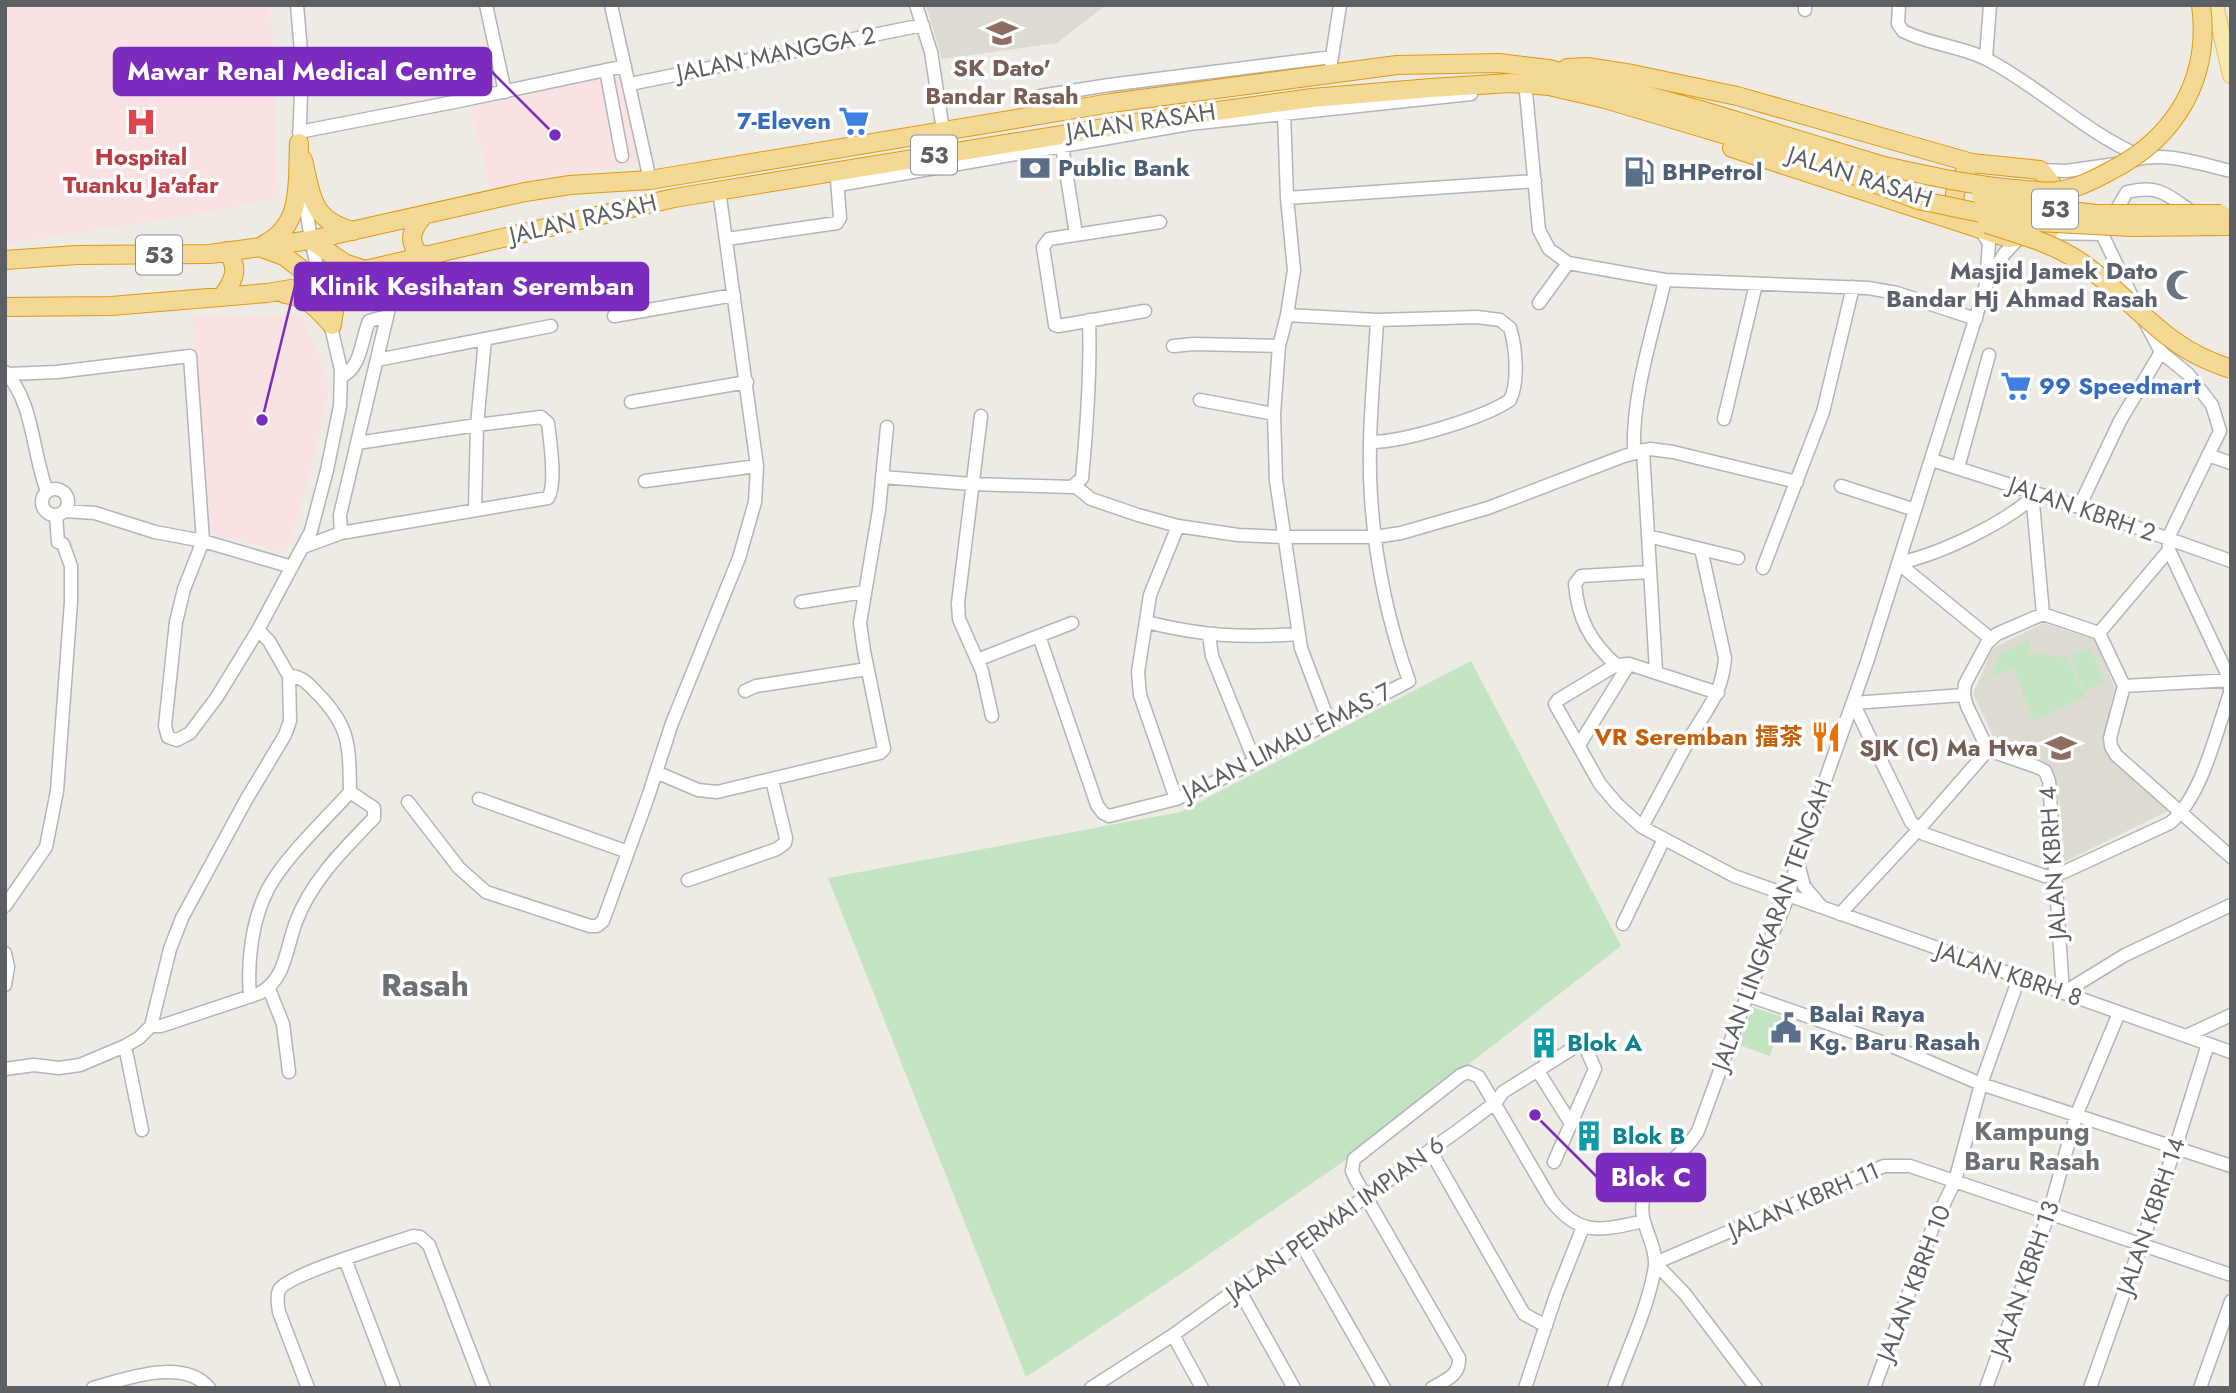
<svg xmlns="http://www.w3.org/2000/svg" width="2236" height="1393" font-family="Jost,'Noto Sans SC',sans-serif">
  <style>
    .education { fill: #dddad2 }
    .medical { fill: #f9e2e1 }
    .green { fill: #c3e3c2 }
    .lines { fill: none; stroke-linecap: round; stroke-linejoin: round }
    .minor-casing { stroke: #b1b4b8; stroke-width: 15 }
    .major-casing { stroke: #e6bd64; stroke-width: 18 }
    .highway-casing { stroke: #df9812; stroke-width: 20 }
    .minor { stroke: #fff; stroke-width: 12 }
    .major { stroke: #f8eaae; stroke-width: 16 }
    .highway { stroke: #f4d994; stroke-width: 18 }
    .highway-bridge-casing { stroke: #df9812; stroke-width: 20; stroke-linecap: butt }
    .highway-bridge { stroke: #f4d994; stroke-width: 18 }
    .labels { text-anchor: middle; stroke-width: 7; stroke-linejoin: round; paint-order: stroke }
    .shield { fill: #fff; stroke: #8d8f92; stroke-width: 2 }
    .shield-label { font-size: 23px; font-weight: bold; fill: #5c5f63 }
    .street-label { font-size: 24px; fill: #5c5f63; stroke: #fff }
    .education-label { font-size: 24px; font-weight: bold; fill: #785e54; stroke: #fff }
    .shop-label { font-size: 24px; font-weight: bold; fill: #366cbe; stroke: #fff; text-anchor: end }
    .health-label { font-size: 24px; font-weight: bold; fill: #be3a42; stroke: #fff }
    .service-label { font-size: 24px; font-weight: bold; fill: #4e5e75; stroke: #fff; text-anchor: start }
    .worship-label { font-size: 24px; font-weight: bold; fill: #5b616d; stroke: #fff; text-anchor: end }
    .food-label { font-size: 24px; font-weight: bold; fill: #c56008; stroke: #fff; text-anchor: end }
    .culture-label { font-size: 24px; font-weight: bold; fill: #0d838f; stroke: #fff; text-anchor: start }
    .neighbourhood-label { font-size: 26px; font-weight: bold; fill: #6d7175; stroke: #fff }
    .district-label { font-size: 32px; font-weight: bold; fill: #6d7175; stroke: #fff }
    .leader { fill: none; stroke: #7b2cbf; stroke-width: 2.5 }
    .callout-dot { fill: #7b2cbf; stroke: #fff; stroke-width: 2.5 }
    .callout { fill: #7b2cbf; stroke: #7b2cbf; stroke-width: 2.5 }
    .callout-label { font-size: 26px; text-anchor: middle; font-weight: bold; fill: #fff }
  </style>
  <rect width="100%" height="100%" fill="#edebe4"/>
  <path class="education" d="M926 5H1106L1057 43 942 59Z
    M2044 623 2095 640 2115 688 2103 742 2108 755 2168 811 2062 863 2061 813 2056 783 2049 767 2039 757 1995 740 1973 694 1993 648Z"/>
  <path class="medical" d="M5 5H268L274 46 278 198 203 213 5 244Z
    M620 73 638 163 568 176 554 175 491 189 471 108Z
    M303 316 324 369 328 394 308 480 286 552 211 533 192 317Z"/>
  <path class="green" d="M2030 639V653L2068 658 2085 697 2034 721 2013 669 1989 677 2000 654Z
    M2090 648 2105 682 2085 691 2070 657Z
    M1471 661 1621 946 1347 1159 1185 1271 1026 1377 828 878 1180 812Z
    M1752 1007 1782 1017 1770 1056 1739 1045Z"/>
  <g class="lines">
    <g class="minor-casing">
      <path id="minor" d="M297 5 302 63 299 149
        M486 5 505 92
        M611 5 650 180
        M916 5 931 52 943 130
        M1899 5 1898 24 1903 31C1930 45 1963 46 1990 61 2042 89 2085 132 2140 156
        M1805 10V5
        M1986 58 1990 5
        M1331 63 1340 5
        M606 70 622 156
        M630 84 923 25
        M1526 92 1539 230 1549 249 1568 263 1647 277 1665 280 1868 288 1897 293 1976 319
        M1284 112 1287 198 1294 270 1287 315 1279 346 1274 414 1276 480 1301 648 1329 722
        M1043 114 1040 96 1109 85 1332 57
        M299 132 459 101 625 66
        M1062 146 1076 234
        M2134 160C2165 151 2200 164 2231 171
        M2040 170 2066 171 2116 164
        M838 185 1189 124 1471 94
        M1287 198 1535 181
        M1980 229 1989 243 1986 284
        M2047 233 2102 234 2127 192C2161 184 2168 196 2195 214
        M2102 234 2135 303
        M727 239 837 223 840 218 837 179
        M1539 303 1568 263
        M1145 311 1058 326 1055 325 1043 247 1049 239 1160 222
        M1287 315 1377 320 1477 317 1500 320 1510 328C1516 347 1519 382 1510 400 1484 418 1403 442 1371 442
        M614 316 734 295
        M1173 346 1194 344 1279 346
        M377 360 551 326
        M5 372C34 402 32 453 47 491
        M8 374 57 372 190 356 203 541 184 589 176 622 165 726 168 737 177 740 190 733 217 697 258 630 311 531 327 470 340 406 341 370 311 240 303 188
        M341 377C362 367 361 340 369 321L387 316
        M1200 400 1274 414
        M631 402 747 382
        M981 416 958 603 959 619 982 671 992 716
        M1724 419 1756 284
        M357 443 395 283
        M1643 450 1656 671
        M1634 452C1632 394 1652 336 1665 280
        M2208 455 2231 463
        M1932 460 2079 507 2231 561
        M1958 468 1989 355
        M882 477 971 484 1072 487 1082 478C1087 425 1091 373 1089 320
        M645 481 757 466
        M1075 486 1091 499 1138 515 1178 526 1238 535 1284 537H1375L1401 533 1488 508 1624 456 1650 449 1673 452 1797 482
        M1841 486 1915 510
        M42 502a13 13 0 1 1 26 0a13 13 0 1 1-26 0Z
        M2032 492 2043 614
        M2079 507 2120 421 2161 352
        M65 511 95 513 155 532 203 541 292 567
        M341 533 340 515 357 443 477 425 475 510
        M1648 536 1738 558
        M303 547 341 533 548 498C557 484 550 441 548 423L541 417 477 425 485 339
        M1898 563C1938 555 2001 525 2032 498
        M1898 563 1991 639
        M1763 568 1823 412 1853 287
        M801 602 864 592
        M1146 622C1203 636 1240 638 1298 634
        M2099 633 2169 550
        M1209 635 1212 656 1255 762
        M1039 636 1097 805 1103 813 1109 816 1176 799 1215 782 1409 681C1388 622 1375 560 1371 497 1367 439 1374 379 1377 320
        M977 660 1072 623
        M1616 665C1590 641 1578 619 1575 584L1581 576 1650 572
        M2124 686 2231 680
        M745 691 756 686 867 669
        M1718 693 1629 664 1616 665 1558 700 1555 704 1600 784 1617 804 1642 827 1734 876 2231 1052
        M1964 695 1853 703 1911 822 1924 834 2045 876 2064 872 2170 823C2202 797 2216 732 2230 693V680L2169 550 2168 538 2220 431 2212 405 2188 374 2161 352 2145 322
        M1579 745 1629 664
        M656 772 698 790 717 792 880 753 884 749 864 651 860 623 879 510 887 427
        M479 799 628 852
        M1176 799 1140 695 1138 672 1150 595 1178 526
        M408 802 459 868 486 892 590 926H597L603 921 648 797 672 723 739 558 755 502 757 466 719 190
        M1642 827C1658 797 1675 766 1691 736 1708 707 1722 694 1725 658L1701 549
        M2231 857 2116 755 2111 746 2110 738 2124 686 2099 633 2043 614 1997 634 1987 643 1965 684 1964 695 1967 706 1988 750 2037 767 2045 771 2049 781 2063 993 2125 955 2231 905
        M1798 863 1804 886 1820 905
        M688 880 777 849 785 843 786 838 772 780
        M5 906 46 847 57 791 71 602V566L63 544 58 542 56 515
        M1840 914 1919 829 1988 750
        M1623 924 1664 839
        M5 953 8 967 5 985
        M269 989 283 1024 289 1072
        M1747 995 1887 1044 1981 1084 2231 1166
        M250 996C247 961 252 920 268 889 285 857 325 820 350 792 349 746 351 727 316 692 309 684 300 675 289 676
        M151 1026H161L260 993C286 979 286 948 296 922 311 881 344 849 374 818V808L350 792
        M2186 1036 2231 1015
        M125 1046 142 1130
        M5 1069 34 1065 59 1068 80 1065 125 1046 139 1038 151 1026 170 949 182 918 246 800 285 735 290 721 289 676 269 641 258 630
        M1538 1071 1570 1122
        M1430 1150 1524 1314 1546 1326
        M1301 1243 1384 1388
        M345 1259 394 1388
        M1238 1288 1294 1388
        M1173 1335 1202 1388
        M93 1388C124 1379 184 1357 209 1388
        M308 1388 279 1312C278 1305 276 1297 279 1290 288 1274 390 1244 413 1236L420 1237 429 1245 484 1388
        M1091 1388 1173 1335 1269 1266 1460 1129 1496 1102 1503 1092 1583 1042 1595 1069 1554 1162
        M1432 1388C1445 1380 1460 1376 1459 1358L1355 1178 1352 1171 1354 1159 1461 1075 1468 1072 1479 1077 1551 1200C1580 1238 1602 1230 1644 1221
        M1525 1388 1556 1295 1583 1227
        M1614 1388C1627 1351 1650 1304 1655 1265 1657 1242 1636 1221 1644 1197 1654 1170 1684 1156 1698 1131L1751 985 1788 897 1798 857 1867 662 1985 288 2004 254 2019 238
        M1756 1388 1685 1294 1655 1263 1884 1166H1910L2231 1275
        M1874 1388 1934 1224 1955 1181 1981 1084 2019 978
        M1986 1388 2049 1213 2076 1116 2119 1013
        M2090 1388 2175 1149 2208 1044
        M2200 1388 2231 1301"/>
    </g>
    <g class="major-casing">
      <path id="major" d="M2215 5 2231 75"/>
    </g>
    <g class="highway-casing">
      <path id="highway" d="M1567 68 1587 67 1632 74 1737 96 1972 163 2040 170C2060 190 2067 210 2047 233L2008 238 1732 148
        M303 160C312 197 311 220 353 231
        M423 216C413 228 407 239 418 253L428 256
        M1954 219C1953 200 1954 185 1967 170
        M311 240 344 263 365 270
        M265 244C304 224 297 181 299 143
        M262 248 284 256 321 284
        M5 260 77 255 210 254 311 240 525 192 570 185 650 180 1111 103 1397 65 1499 63 1549 69 1704 111 1884 166
        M285 294C307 296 318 309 332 325
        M222 297C234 280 240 269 227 251
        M5 307 111 306 267 293 321 284 365 270 674 198 1159 119 1312 98 1431 88 1510 83 1549 86 1605 99 1831 166
        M332 325C335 301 336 291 356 276"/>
    </g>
    <use href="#minor" class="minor"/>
    <use href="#major" class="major"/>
    <use href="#highway" class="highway"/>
    <g class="highway-bridge-casing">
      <path id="highway-bridge" d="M1831 166 1918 200 2020 221 2132 227 2231 226
        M1884 166C1931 176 1977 187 2026 190 2036 190 2047 193 2057 191 2077 189 2095 179 2112 170 2176 137 2211 78 2201 5
        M1981 196 2044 208 2096 214H2221
        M1987 224C2019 234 2055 244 2082 263 2115 286 2141 317 2173 340 2190 353 2210 362 2231 369"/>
    </g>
    <use href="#highway-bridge" class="highway-bridge"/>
  </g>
  <defs>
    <g id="school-bare" transform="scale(2.415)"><path d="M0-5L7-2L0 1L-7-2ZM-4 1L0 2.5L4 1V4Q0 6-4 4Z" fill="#8d6e63" stroke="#fff" stroke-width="2.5" paint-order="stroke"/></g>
    <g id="supermarket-bare" transform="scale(2.415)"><path d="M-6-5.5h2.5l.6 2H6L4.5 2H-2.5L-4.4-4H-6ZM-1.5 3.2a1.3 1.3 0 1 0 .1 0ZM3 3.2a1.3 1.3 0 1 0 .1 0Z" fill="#3f7fe0" stroke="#fff" stroke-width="2.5" paint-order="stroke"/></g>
    <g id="hospital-bare" transform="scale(2.415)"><path d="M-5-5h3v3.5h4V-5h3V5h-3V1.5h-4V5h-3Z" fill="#e0444e" stroke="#fff" stroke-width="2.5" paint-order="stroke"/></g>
    <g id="bank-bare" transform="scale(2.415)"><path d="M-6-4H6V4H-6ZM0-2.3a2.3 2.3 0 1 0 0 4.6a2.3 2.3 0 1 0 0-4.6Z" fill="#5c6f8a" stroke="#fff" stroke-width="2.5" paint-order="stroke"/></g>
    <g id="fuel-bare" transform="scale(2.415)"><path d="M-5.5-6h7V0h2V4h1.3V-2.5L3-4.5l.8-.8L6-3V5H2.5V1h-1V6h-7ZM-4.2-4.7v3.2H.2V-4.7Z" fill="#5c6f8a" stroke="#fff" stroke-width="2.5" paint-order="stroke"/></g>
    <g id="mosque-bare" transform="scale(2.415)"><path d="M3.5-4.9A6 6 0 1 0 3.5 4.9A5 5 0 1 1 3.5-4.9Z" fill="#6b7280" stroke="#fff" stroke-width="2.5" paint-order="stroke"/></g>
    <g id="restaurant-bare" transform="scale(2.415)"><path d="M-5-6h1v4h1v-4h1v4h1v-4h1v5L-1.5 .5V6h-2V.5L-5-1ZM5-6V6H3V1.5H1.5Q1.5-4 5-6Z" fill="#e8710a" stroke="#fff" stroke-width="2.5" paint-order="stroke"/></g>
    <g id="civic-bare" transform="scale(2.415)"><path d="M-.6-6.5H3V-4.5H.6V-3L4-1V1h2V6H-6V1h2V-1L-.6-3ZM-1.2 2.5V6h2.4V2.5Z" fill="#5c6f8a" stroke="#fff" stroke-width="2.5" paint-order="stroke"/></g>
    <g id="building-bare" transform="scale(2.415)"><path d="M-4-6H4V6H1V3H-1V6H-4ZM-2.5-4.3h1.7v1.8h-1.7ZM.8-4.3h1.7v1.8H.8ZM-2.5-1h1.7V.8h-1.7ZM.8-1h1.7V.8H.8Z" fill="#0f9aa8" stroke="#fff" stroke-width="2.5" paint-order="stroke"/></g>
  </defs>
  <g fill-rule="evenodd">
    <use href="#school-bare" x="1002" y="33"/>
    <use href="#supermarket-bare" x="854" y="121"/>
    <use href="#hospital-bare" x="141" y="122"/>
    <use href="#bank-bare" x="1035" y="168"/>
    <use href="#fuel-bare" x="1639" y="172"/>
    <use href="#mosque-bare" x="2181" y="285"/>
    <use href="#supermarket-bare" x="2016" y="386"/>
    <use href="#restaurant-bare" x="1826" y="737"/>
    <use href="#school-bare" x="2061" y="748"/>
    <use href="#civic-bare" x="1786" y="1028"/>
    <use href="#building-bare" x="1544" y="1043"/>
    <use href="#building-bare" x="1589" y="1136"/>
  </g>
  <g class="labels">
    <g class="shield">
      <rect x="911" y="135.5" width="46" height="39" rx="5"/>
      <rect x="2032" y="189.5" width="46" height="39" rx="5"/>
      <rect x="136" y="235.5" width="46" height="39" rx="5"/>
    </g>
    <g class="shield-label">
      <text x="934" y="163">53</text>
      <text x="2055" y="217">53</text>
      <text x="159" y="263">53</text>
    </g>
    <g class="street-label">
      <text transform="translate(776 54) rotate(-11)" y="8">JALAN MANGGA 2</text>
      <text transform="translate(1141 122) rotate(-8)" y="8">JALAN RASAH</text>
      <text transform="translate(1860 177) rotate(18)" y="8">JALAN RASAH</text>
      <text transform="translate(583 219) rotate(-13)" y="8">JALAN RASAH</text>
      <text transform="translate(2082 509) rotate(19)" y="8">JALAN KBRH 2</text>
      <text transform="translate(1287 742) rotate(-27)" y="8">JALAN LIMAU EMAS 7</text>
      <text transform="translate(2053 863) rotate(-94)" y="8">JALAN KBRH 4</text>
      <text transform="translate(1772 925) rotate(-70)" y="8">JALAN LINGKARAN TENGAH</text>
      <text transform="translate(2009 974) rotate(19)" y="8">JALAN KBRH 8</text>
      <text transform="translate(1804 1201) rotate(-23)" y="8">JALAN KBRH 11</text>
      <text transform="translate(2151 1216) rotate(-71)" y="8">JALAN KBRH 14</text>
      <text transform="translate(1335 1219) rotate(-36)" y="8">JALAN PERMAI IMPIAN 6</text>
      <text transform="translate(2025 1279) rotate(-71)" y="8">JALAN KBRH 13</text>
      <text transform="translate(1914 1283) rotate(-69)" y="8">JALAN KBRH 10</text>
    </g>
    <g class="education-label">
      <text x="1002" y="76">SK Dato'<tspan x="1002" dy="28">Bandar Rasah</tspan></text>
      <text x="2038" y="756" text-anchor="end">SJK (C) Ma Hwa</text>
    </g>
    <g class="shop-label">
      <text x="831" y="129">7-Eleven</text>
      <text x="2039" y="394" text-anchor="start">99 Speedmart</text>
    </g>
    <g class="health-label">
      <text x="141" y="165">Hospital<tspan x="141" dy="28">Tuanku Ja'afar</tspan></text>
    </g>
    <g class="service-label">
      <text x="1058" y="176">Public Bank</text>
      <text x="1662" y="180">BHPetrol</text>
      <text x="1809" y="1022">Balai Raya<tspan x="1809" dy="28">Kg. Baru Rasah</tspan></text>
    </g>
    <g class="worship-label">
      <text x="2158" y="279">Masjid Jamek Dato<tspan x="2158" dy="28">Bandar Hj Ahmad Rasah</tspan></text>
    </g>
    <g class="food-label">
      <text x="1803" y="745">VR Seremban 擂茶</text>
    </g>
    <g class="culture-label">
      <text x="1567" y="1051">Blok A</text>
      <text x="1612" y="1144">Blok B</text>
    </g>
    <g class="neighbourhood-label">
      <text x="2032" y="1140">Kampung<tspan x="2032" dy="30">Baru Rasah</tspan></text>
    </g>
    <g class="district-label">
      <text x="425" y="996">Rasah</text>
    </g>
  </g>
  <path class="leader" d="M555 135L491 71M262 420L295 286M1535 1115L1597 1177"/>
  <g class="callout-dot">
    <circle cx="555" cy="135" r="7"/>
    <circle cx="262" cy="420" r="7"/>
    <circle cx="1535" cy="1115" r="7"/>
  </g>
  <g class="callout">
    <rect x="114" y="48" width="377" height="47" rx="7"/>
    <rect x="295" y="263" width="353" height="47" rx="7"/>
    <rect x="1597" y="1154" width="108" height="47" rx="7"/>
  </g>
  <g class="callout-label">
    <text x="302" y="80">Mawar Renal Medical Centre</text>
    <text x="472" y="295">Klinik Kesihatan Seremban</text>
    <text x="1651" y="1186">Blok C</text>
  </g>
  <rect width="2236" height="1393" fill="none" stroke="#5c5f63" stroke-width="14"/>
</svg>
